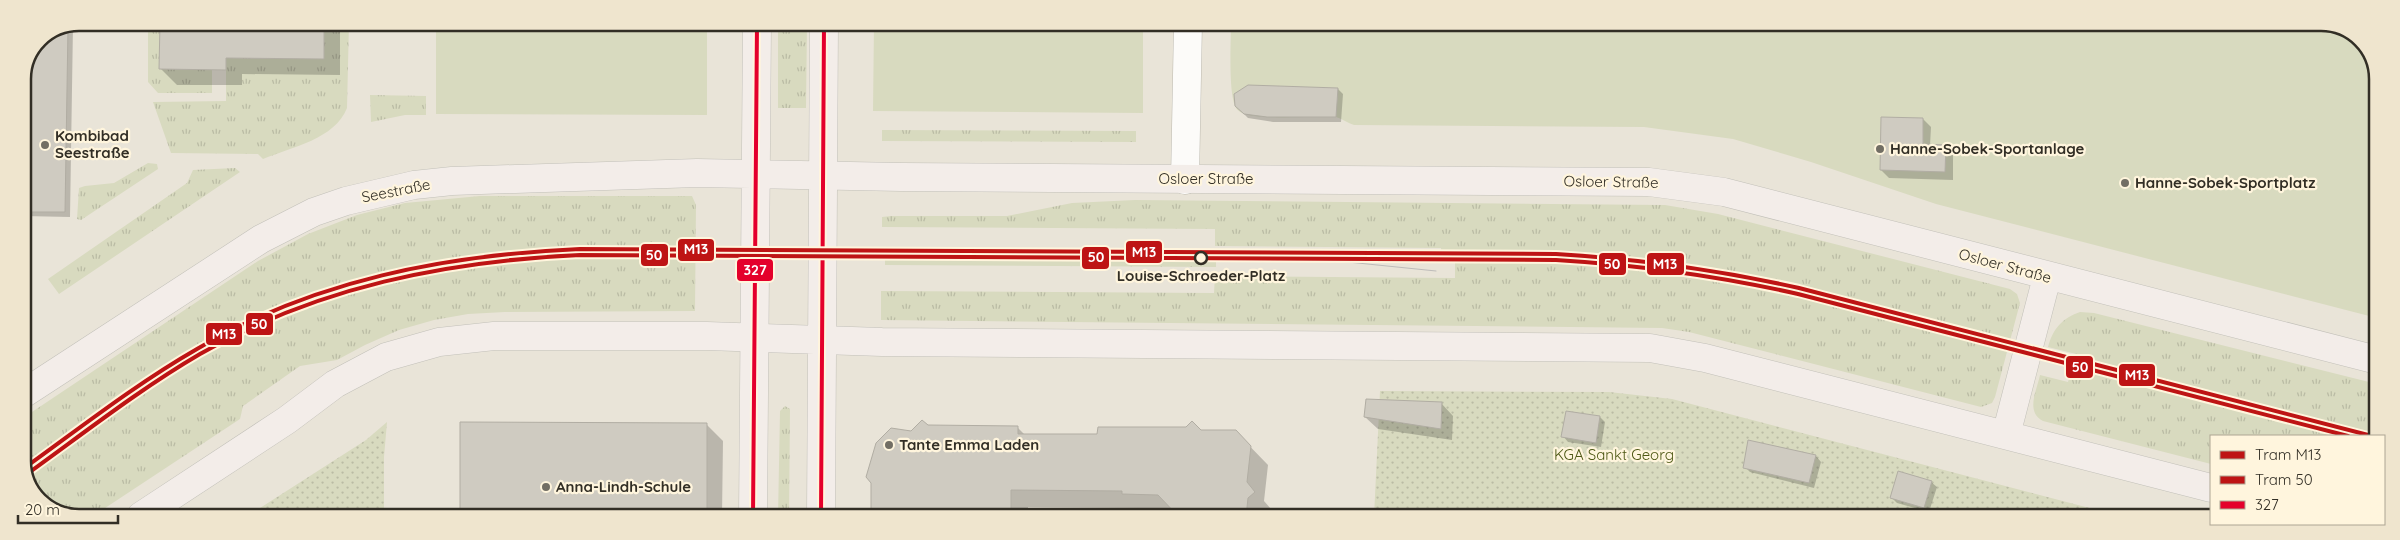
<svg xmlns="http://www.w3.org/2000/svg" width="2400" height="540" font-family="Quicksand,sans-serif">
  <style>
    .grass { fill: url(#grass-tufts) }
    .park { fill: #d8dabf }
    .garden { fill: url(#garden-dots) }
    .shadow { fill: #0003 }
    .building { fill: #cfcbc1; stroke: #b1ada3 }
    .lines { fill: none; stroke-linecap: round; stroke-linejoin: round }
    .minor-casing { stroke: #bcb9af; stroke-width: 29 }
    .primary-casing { stroke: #c2c0b9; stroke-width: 29 }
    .minor { stroke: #fcfbf9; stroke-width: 28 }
    .primary { stroke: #f3ede9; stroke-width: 28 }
    .tram { stroke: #bdbbb9; stroke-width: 1 }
    .bus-1-casing { stroke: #fff5dd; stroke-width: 8 }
    .bus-1 { stroke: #e4002b; stroke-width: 4 }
    .tram-1-casing { stroke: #fff5dd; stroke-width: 8 }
    .tram-2-casing { stroke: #fff5dd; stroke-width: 8 }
    .tram-1 { stroke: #be1414; stroke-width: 4 }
    .tram-2 { stroke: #be1414; stroke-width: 4 }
    .poi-dot { fill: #726e64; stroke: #fff5dd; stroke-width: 2 }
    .stop-dot { fill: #fff5dd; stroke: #322e25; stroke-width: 2.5 }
    .labels { text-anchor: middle; stroke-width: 4.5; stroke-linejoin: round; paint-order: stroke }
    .poi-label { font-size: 15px; font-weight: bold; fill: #322e25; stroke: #fff5dd; text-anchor: start }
    .street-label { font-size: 15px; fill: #322e25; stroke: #fff5dd }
    .stop-label { font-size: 15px; font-weight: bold; fill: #322e25; stroke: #fff5dd }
    .park-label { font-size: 15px; fill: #4e5814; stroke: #fff5dd }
    .rim { fill: none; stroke: #322e25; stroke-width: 2.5 }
    .line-badge { stroke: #fff5dd; stroke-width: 2 }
    .badge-label { font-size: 14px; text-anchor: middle; font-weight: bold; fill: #fff }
  </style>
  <defs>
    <pattern id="grass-tufts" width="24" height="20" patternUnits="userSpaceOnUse" patternTransform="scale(1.25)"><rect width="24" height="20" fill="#d8dabf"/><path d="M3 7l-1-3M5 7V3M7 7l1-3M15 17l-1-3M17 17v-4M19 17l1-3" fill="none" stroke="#babba4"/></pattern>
    <pattern id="garden-dots" width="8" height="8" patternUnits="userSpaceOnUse" patternTransform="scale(1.25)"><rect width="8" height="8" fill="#d8dabf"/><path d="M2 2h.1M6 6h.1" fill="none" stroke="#babba4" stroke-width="1.8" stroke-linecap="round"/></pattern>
  </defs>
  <rect width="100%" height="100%" fill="#e9e4d8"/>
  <path class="grass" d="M148 23H160V69L212 70V93H158L148 82Z
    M324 23H349L347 108C335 139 292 147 263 159L258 154 171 153 153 102 226 101V58L324 59Z
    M778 23H807L806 108H778Z
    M370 95 426 96V115H405L371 122Z
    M882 130 1136 131V142L882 141Z
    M148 163 157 164 158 169 81 220 77 219 79 188 85 186 114 183Z
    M235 168 240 172 59 294 48 279 187 183 193 170Z
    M480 196H692L696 205 695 311 505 312 468 314 434 320 399 330 365 345 337 360 300 366 243 406 240 419 93 516H68L39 501 23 468V418L258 261 308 234 357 215 405 203Z
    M1135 200 1665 205 1718 214 2010 289 2017 294 2020 303 1995 397 1992 403 1981 407 1689 332 1662 328 881 320V291L1214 293 1215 276 1455 278V260H1441V248L1215 246V229L882 227V217L891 216H1007L1072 203Z
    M885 254 1216 256V267L885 265Z
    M2080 312 2094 313 2377 384V436H2211V464L2043 421C2025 412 2037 390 2040 375L2068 382 2076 354 2048 347C2053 329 2062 318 2080 312Z
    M785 406 790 409 789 517H778L780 411Z"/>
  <path class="park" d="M436 23H707V115L436 114Z
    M874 23H1143V113L873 111Z
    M1231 23 2332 24 2363 42 2377 72V318L1936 204 1811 162 1733 139 1644 127 1354 125C1348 123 1342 119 1336 117 1316 114 1245 124 1236 108 1228 93 1231 41 1231 23Z"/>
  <path class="garden" d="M1380 391 1609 392 1672 399 2124 517H1374Z
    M387 422 384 457V517H246L366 440Z"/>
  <path class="shadow" d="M161 23H340V75L242 74V85H177L161 69Z
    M73 25 70 217 23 216V79L39 39Z
    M1338 89 1343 94 1341 122H1273L1248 118 1236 106Z
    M1923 119 1931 127 1930 146H1945L1953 154V180L1889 178 1881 170Z
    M1441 403 1453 416 1452 440 1378 429 1365 417Z
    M1567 412 1600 417 1605 422 1601 447 1568 442 1563 436Z
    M707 425 723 441 722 517H461Z
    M928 427H1017L1025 435H1099L1235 431 1268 465 1264 501 1271 509 1264 517H1171L1170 512 1140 510 1137 508 1028 507V517H872L911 432Z
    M1749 442 1816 456 1821 462 1814 488 1750 472 1745 467Z
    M1931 482 1937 487 1929 512 1897 503 1892 498Z"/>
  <path class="building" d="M160 23H324V59L226 58V70L159 69Z
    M68 27 65 212H23L22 79 39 39Z
    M1248 85 1338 88 1336 117H1267L1244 114 1235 106 1234 94Z
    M1881 117 1923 118V144L1946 145 1945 172 1880 170Z
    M1366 399 1442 402 1441 429 1364 417Z
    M1566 411 1600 416 1596 443 1561 437Z
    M922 420 928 425 1018 426V434H1097L1098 427H1186L1192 421 1201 430H1236L1251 446 1247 482 1255 492 1248 498 1246 517H1179L1158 495 1122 494V491L1011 490V517H871V483L866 477 876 443 891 428 911 431Z
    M460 422 707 423V517H460Z
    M1748 440 1816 455 1809 483 1743 468Z
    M1898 471 1932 481 1924 508 1890 498Z"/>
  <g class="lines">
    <g class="minor-casing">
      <path id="minor" d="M1185 180 1188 23"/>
    </g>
    <g class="primary-casing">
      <path id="primary" d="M23 394 261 239 314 212 346 201 414 185 452 181 697 173 901 177 1649 182 1724 192 2377 360
        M2006 435 2047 277
        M141 516 287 420 335 384 386 357 439 342 494 336H707L882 342 1650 348 1705 358 2211 488
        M753 517 757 23
        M821 517 824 23"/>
    </g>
    <use href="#minor" class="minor"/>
    <use href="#primary" class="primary"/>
    <path class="tram" d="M1250 252 1436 271"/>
    <g class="bus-1-casing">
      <path id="bus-1" d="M753 517 757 23
        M821 517 824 23"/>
    </g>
    <use href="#bus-1" class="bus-1"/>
    <g class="tram-1-casing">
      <path id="tram-1" d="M23 469C80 428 136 384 197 349 314 280 446 255 580 249L1556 254C1638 259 1719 270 1799 288L2372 436"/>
    </g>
    <g class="tram-2-casing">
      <path id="tram-2" d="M27 474C84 433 140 389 200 354 317 287 447 261 580 255L1556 260C1638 265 1718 276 1798 294L2348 436"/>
    </g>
    <use href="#tram-1" class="tram-1"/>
    <use href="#tram-2" class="tram-2"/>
  </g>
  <g class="poi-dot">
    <circle cx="45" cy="145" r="5"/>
    <circle cx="1880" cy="149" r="5"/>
    <circle cx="2125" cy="183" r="5"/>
    <circle cx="889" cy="445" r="5"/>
    <circle cx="546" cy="487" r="5"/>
  </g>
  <circle class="stop-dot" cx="1201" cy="258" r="6"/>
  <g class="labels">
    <g class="poi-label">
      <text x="55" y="141">Kombibad<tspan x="55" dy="17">Seestraße</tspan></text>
      <text x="1890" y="154">Hanne-Sobek-Sportanlage</text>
      <text x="2135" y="188">Hanne-Sobek-Sportplatz</text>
      <text x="899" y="450">Tante Emma Laden</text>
      <text x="556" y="492">Anna-Lindh-Schule</text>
    </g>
    <g class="street-label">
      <text x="1206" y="184">Osloer Straße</text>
      <text transform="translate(1611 182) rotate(1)" y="5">Osloer Straße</text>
      <text transform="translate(396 191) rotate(-11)" y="5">Seestraße</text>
      <text transform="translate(2005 266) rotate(15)" y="5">Osloer Straße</text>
    </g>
    <g class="stop-label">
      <text x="1201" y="281">Louise-Schroeder-Platz</text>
    </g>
    <g class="park-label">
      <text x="1614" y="460">KGA Sankt Georg</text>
    </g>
  </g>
  <path d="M0 0H2400V540H0ZM79 31H2321A48 48 0 0 1 2369 79V461A48 48 0 0 1 2321 509H79A48 48 0 0 1 31 461V79A48 48 0 0 1 79 31Z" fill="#efe5ce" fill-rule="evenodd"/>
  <path class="rim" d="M79 31H2321A48 48 0 0 1 2369 79V461A48 48 0 0 1 2321 509H79A48 48 0 0 1 31 461V79A48 48 0 0 1 79 31Z"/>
  <g class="line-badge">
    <rect x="677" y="238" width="38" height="24" rx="5" fill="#be1414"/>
    <rect x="1125" y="240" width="38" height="24" rx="5" fill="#be1414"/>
    <rect x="640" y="243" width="29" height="24" rx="5" fill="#be1414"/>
    <rect x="1081" y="246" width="29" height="24" rx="5" fill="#be1414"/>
    <rect x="1598" y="252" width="29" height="24" rx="5" fill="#be1414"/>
    <rect x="1646" y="252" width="39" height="24" rx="5" fill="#be1414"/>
    <rect x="736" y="258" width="38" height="24" rx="5" fill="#e4002b"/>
    <rect x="245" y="312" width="29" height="24" rx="5" fill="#be1414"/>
    <rect x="205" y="322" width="38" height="24" rx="5" fill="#be1414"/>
    <rect x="2065" y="355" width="29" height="24" rx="5" fill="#be1414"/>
    <rect x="2118" y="363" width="38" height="24" rx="5" fill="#be1414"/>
  </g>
  <g class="badge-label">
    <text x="696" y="254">M13</text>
    <text x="1144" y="257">M13</text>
    <text x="654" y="260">50</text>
    <text x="1096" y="262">50</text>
    <text x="1612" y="269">50</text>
    <text x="1665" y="269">M13</text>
    <text x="755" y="275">327</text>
    <text x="259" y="329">50</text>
    <text x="224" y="339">M13</text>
    <text x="2080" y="372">50</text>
    <text x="2137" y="380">M13</text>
  </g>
  <rect x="2210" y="435" width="175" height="90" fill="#fff5dd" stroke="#ada593"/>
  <rect x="2220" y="451" width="25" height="8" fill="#be1414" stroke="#ada593"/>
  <text x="2255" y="460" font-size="15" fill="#322e25">Tram M13</text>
  <rect x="2220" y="476" width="25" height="8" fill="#be1414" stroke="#ada593"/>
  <text x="2255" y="485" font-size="15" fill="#322e25">Tram 50</text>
  <rect x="2220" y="501" width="25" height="8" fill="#e4002b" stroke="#ada593"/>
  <text x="2255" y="510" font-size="15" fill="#322e25">327</text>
  <path d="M18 515v8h100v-8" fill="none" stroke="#322e25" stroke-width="2.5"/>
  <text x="25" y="515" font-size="15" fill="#322e25" stroke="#fff5dd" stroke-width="4" paint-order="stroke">20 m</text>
</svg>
